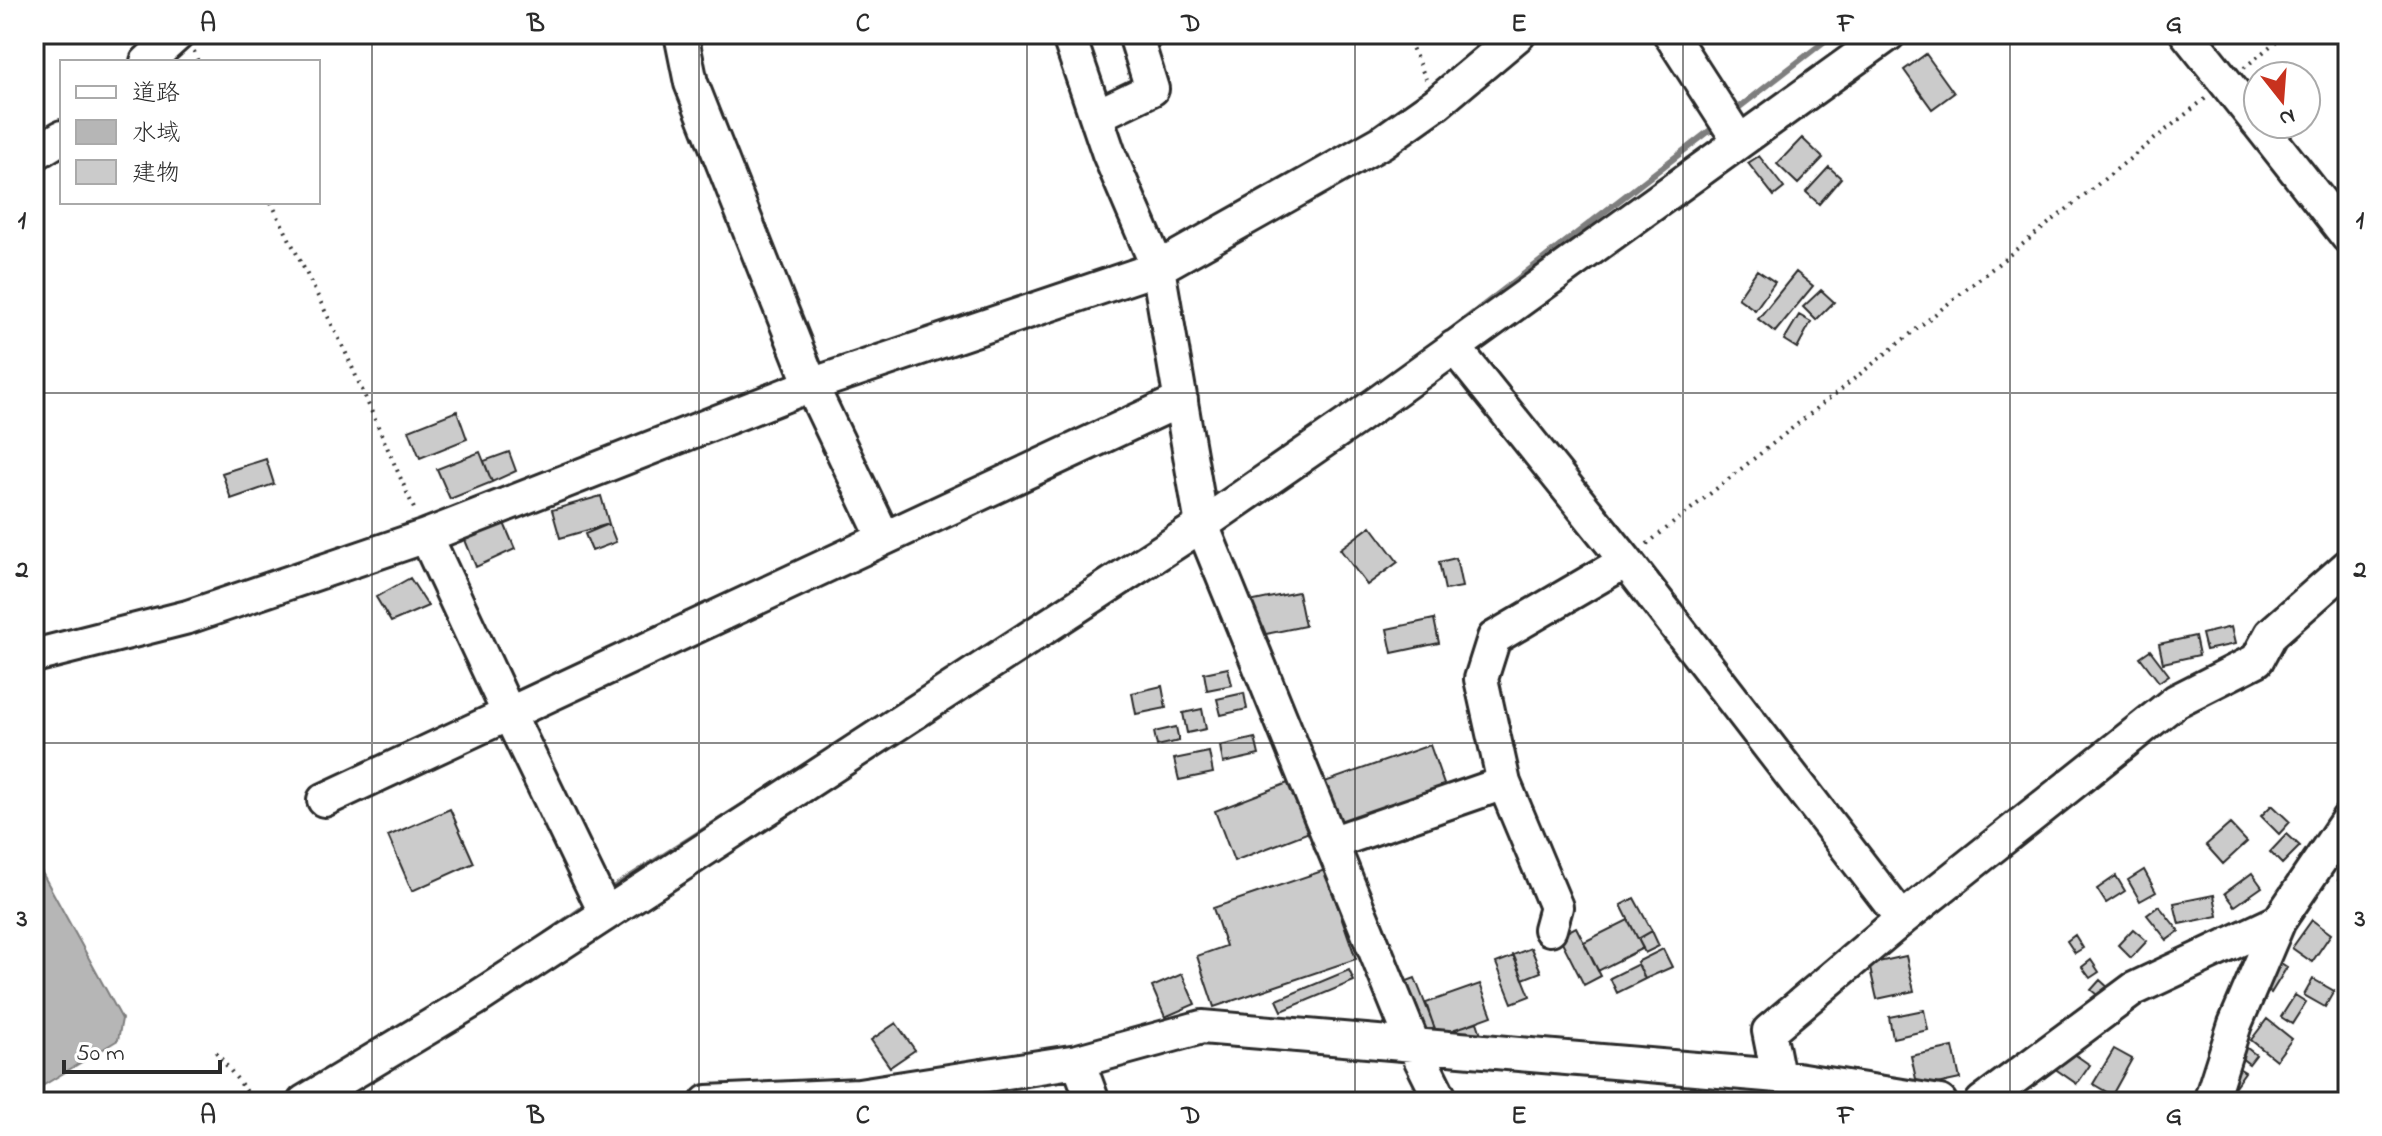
<svg xmlns="http://www.w3.org/2000/svg" width="2382" height="1136" font-family="'Indie Flower','Klee One',sans-serif">
  <style>
    .water { fill: #b6b6b6; stroke: #7e7e7e; stroke-width: 2 }
    .lines { fill: none; stroke-linecap: round; stroke-linejoin: round }
    .stream { stroke: #7e7e7e; stroke-width: 6 }
    .building { fill: #cbcbcb; stroke: #2b2b2b; stroke-width: 2 }
    .minor-casing { stroke: #2b2b2b; stroke-width: 38 }
    .path { stroke: #2b2b2b; stroke-width: 4; stroke-dasharray: 2 6; stroke-linecap: butt }
    .minor { stroke: #fff; stroke-width: 32 }
    .grid { fill: none; stroke: #2b2b2b; stroke-width: 2; stroke-opacity: 0.55 }
    .neatline { fill: none; stroke: #2b2b2b; stroke-width: 3 }
    .grid-label { font-size: 26px; text-anchor: middle; font-weight: bold; fill: #2b2b2b }
  </style>
  <rect width="100%" height="100%" fill="#fff"/>
  <filter id="ink" filterUnits="userSpaceOnUse"><feTurbulence type="fractalNoise" baseFrequency=".0125" numOctaves="2"/><feDisplacementMap in="SourceGraphic" scale="16" xChannelSelector="R" yChannelSelector="G"/><feConvolveMatrix kernelMatrix="1 2 1 2 8 2 1 2 1" color-interpolation-filters="sRGB"/></filter>
  <g filter="url(#ink)">
    <path class="water" d="M34 858 122 1019 118 1040 34 1091Z"/>
    <g class="lines">
      <path class="stream" d="M1732 113 1834 34
        M1428 348 1717 125
        M605 893 798 770
        M546 934 589 904"/>
    </g>
    <path class="building" d="M1926 54 1954 93 1932 109 1904 70Z
      M1802 138 1823 158 1798 184 1777 164Z
      M1759 156 1784 188 1774 196 1748 163Z
      M1829 167 1841 178 1819 204 1806 192Z
      M1757 270 1775 282 1755 310 1738 298Z
      M1796 272 1813 286 1775 332 1758 319Z
      M1821 290 1834 302 1816 320 1803 307Z
      M1799 315 1811 322 1797 348 1784 340Z
      M457 411 467 439 420 458 409 430Z
      M480 452 492 482 450 499 437 469Z
      M509 452 516 471 492 482 484 461Z
      M266 459 274 484 231 499 222 473Z
      M601 496 609 524 560 538 552 510Z
      M504 523 515 549 476 567 465 540Z
      M609 524 616 542 592 551 585 534Z
      M1371 526 1398 562 1367 585 1340 549Z
      M1456 558 1462 587 1445 590 1439 562Z
      M410 578 428 606 391 622 376 597Z
      M1298 592 1305 626 1256 636 1249 602Z
      M1434 619 1439 643 1392 653 1387 629Z
      M2231 627 2235 644 2206 650 2202 634Z
      M2195 636 2199 655 2163 663 2159 644Z
      M2150 650 2169 675 2159 682 2140 657Z
      M1228 668 1232 685 1207 690 1204 673Z
      M1162 686 1166 708 1136 714 1132 693Z
      M1244 693 1247 709 1221 715 1217 699Z
      M1202 709 1206 729 1187 733 1183 713Z
      M1176 727 1179 741 1157 746 1154 732Z
      M1255 738 1259 755 1223 763 1220 746Z
      M1430 745 1447 793 1336 833 1319 784Z
      M1209 752 1213 773 1179 780 1174 759Z
      M1293 781 1312 831 1234 861 1215 811Z
      M2272 805 2290 822 2279 834 2261 816Z
      M450 809 474 863 412 891 388 836Z
      M2230 824 2247 842 2223 864 2206 845Z
      M2287 834 2300 846 2282 864 2270 852Z
      M2347 867 2348 868V887L2338 880Z
      M1325 870 1356 959 1214 1007 1197 956 1226 946 1213 908Z
      M2144 870 2156 892 2140 901 2128 880Z
      M2252 873 2262 887 2235 906 2225 893Z
      M2116 876 2125 891 2106 903 2097 889Z
      M2214 895 2218 916 2179 924 2174 903Z
      M1634 898 1652 931 1638 939 1621 905Z
      M2159 906 2179 931 2167 940 2147 915Z
      M1628 920 1643 948 1598 971 1584 942Z
      M2312 920 2331 934 2312 962 2292 948Z
      M1576 927 1601 976 1584 985 1559 936Z
      M2133 929 2147 941 2131 958 2118 945Z
      M1652 931 1659 946 1645 953 1638 939Z
      M2075 935 2083 948 2075 953 2067 941Z
      M1531 948 1541 972 1523 979 1513 955Z
      M1663 949 1672 967 1645 979 1637 962Z
      M1514 956 1530 996 1512 1003 1496 963Z
      M1906 956 1914 991 1877 999 1869 964Z
      M2272 957 2287 967 2271 993 2255 983Z
      M2091 960 2099 972 2090 978 2082 967Z
      M1638 964 1645 979 1617 993 1610 978Z
      M1349 970 1354 981 1282 1011 1277 1000Z
      M1182 974 1195 1004 1165 1017 1152 987Z
      M1415 978 1436 1031 1419 1037 1399 984Z
      M2313 979 2334 991 2325 1007 2304 995Z
      M2100 980 2111 990 2102 999 2091 990Z
      M1480 984 1492 1016 1437 1036 1426 1003Z
      M2295 995 2306 1002 2292 1024 2281 1017Z
      M1924 1010 1928 1030 1893 1038 1889 1017Z
      M2267 1019 2292 1039 2276 1060 2251 1040Z
      M1477 1022 1482 1037 1459 1044 1455 1029Z
      M896 1023 915 1050 890 1067 871 1040Z
      M2238 1041 2256 1055 2249 1064 2231 1050Z
      M1953 1047 1960 1079 1918 1088 1911 1056Z
      M2067 1049 2090 1065 2077 1084 2054 1068Z
      M2114 1049 2132 1059 2112 1095 2093 1084Z
      M2232 1064 2245 1072 2233 1089 2221 1081Z"/>
    <g class="lines">
      <g class="minor-casing">
        <path id="minor" d="M681 34 691 83 811 385 884 538
          M1068 34 1109 154 1158 268 1202 525 1414 1046 1442 1102
          M1670 34 1739 141
          M2187 34 2258 123
          M147 62 178 34
          M1096 116 1152 89 1137 41 1146 34
          M2259 124 2348 237
          M34 154 62 137
          M1454 347 1626 561 1902 919 2176 701 2257 660 2271 634 2348 566
          M426 536 509 714 605 912
          M34 656 188 617 426 536 811 385 1158 268 1382 142 1437 103 1519 34
          M1504 783 1556 907 1550 929
          M324 800 1181 400
          M1331 843 1504 783 1481 679 1494 638 1626 561
          M1078 1061 1093 1102
          M1778 1076 1769 1031 1902 919
          M304 1102 474 1000 1202 525 1358 417 1889 34
          M707 1102 859 1095 1078 1061 1202 1027 1778 1076 1940 1102
          M1982 1102 2134 989 2279 921
          M2210 1102 2235 1024 2279 921 2348 819"/>
      </g>
      <path class="path" d="M1406 34 1426 79
        M194 51 198 62
        M2244 68 2285 34
        M271 202 345 351 415 511
        M1647 544 2206 98
        M216 1052 255 1102"/>
      <use href="#minor" class="minor"/>
    </g>
  </g>
  <path class="grid" d="M372 34V1102M699 34V1102M1027 34V1102M1355 34V1102M1683 34V1102M2010 34V1102M34 393H2348M34 743H2348"/>
  <rect width="2382" height="1136" fill="none" stroke="#fff" stroke-width="88"/>
  <rect x="60" y="60" width="260" height="144" fill="#ffffff" stroke="#aaaaaa" stroke-width="2"/>
  <rect x="76" y="86" width="40" height="12" fill="#ffffff" stroke="#aaaaaa" stroke-width="2"/>
  <text x="132" y="100" font-size="24" fill="#2b2b2b">道路</text>
  <rect x="76" y="120" width="40" height="24" fill="#b6b6b6" stroke="#aaaaaa" stroke-width="2"/>
  <text x="132" y="140" font-size="24" fill="#2b2b2b">水域</text>
  <rect x="76" y="160" width="40" height="24" fill="#cbcbcb" stroke="#aaaaaa" stroke-width="2"/>
  <text x="132" y="180" font-size="24" fill="#2b2b2b">建物</text>
  <g transform="translate(2282 100) rotate(163)"><circle r="38" fill="#ffffff" stroke="#aaaaaa" stroke-width="2"/>
  <path d="M0-6L14 30L0 20L-14 30Z" fill="#c8321e"/>
  <text y="-12" font-size="22" font-weight="bold" text-anchor="middle" fill="#2b2b2b">N</text>
  </g>
  <path d="M64 1060v12h156v-12" fill="none" stroke="#2b2b2b" stroke-width="4"/>
  <text x="76" y="1060" font-size="24" fill="#2b2b2b" stroke="#ffffff" stroke-width="6" paint-order="stroke">50 m</text>
  <rect x="44" y="44" width="2294" height="1048" class="neatline"/>
  <g class="grid-label">
    <text x="208" y="31">A</text>
    <text x="536" y="31">B</text>
    <text x="863" y="31">C</text>
    <text x="1191" y="31">D</text>
    <text x="1519" y="31">E</text>
    <text x="1846" y="31">F</text>
    <text x="2174" y="31">G</text>
    <text x="22" y="228">1</text>
    <text x="2360" y="228">1</text>
    <text x="22" y="577">2</text>
    <text x="2360" y="577">2</text>
    <text x="22" y="926">3</text>
    <text x="2360" y="926">3</text>
    <text x="208" y="1123">A</text>
    <text x="536" y="1123">B</text>
    <text x="863" y="1123">C</text>
    <text x="1191" y="1123">D</text>
    <text x="1519" y="1123">E</text>
    <text x="1846" y="1123">F</text>
    <text x="2174" y="1123">G</text>
  </g>
</svg>
